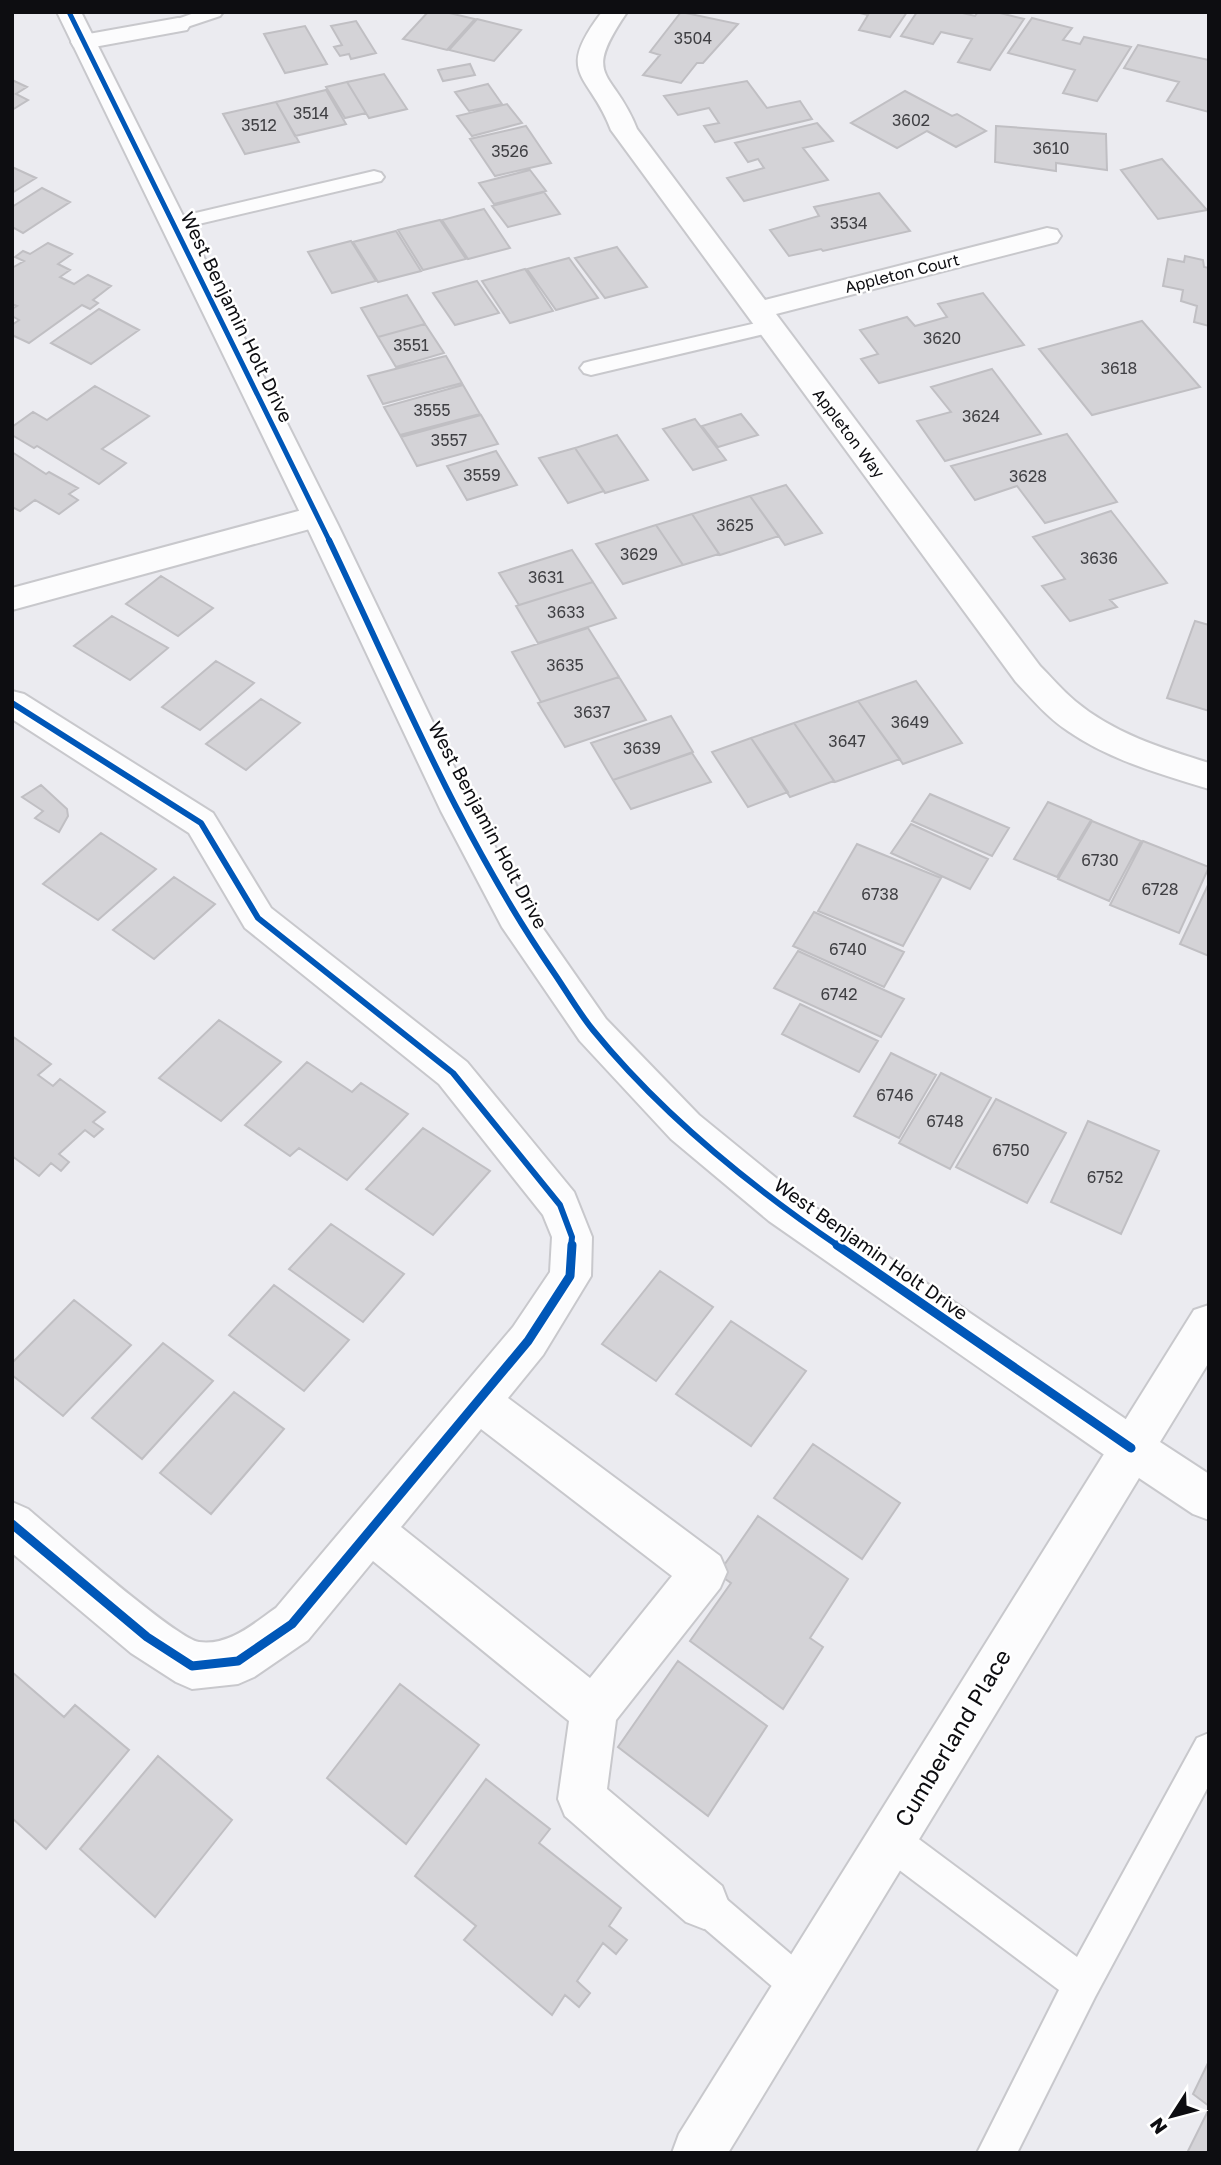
<svg xmlns="http://www.w3.org/2000/svg" width="1221" height="2165" font-family="'Golos Text',sans-serif">
  <style>
    .building { fill: #d4d3d7; stroke: #c0bfc3; stroke-width: 2 }
    .lines { fill: none; stroke-linecap: round; stroke-linejoin: round }
    .service-casing { stroke: #c8c8cc; stroke-width: 4 }
    .minor-casing { stroke: #c8c8cc; stroke-width: 4 }
    .tertiary-casing { stroke: #c8c8cc; stroke-width: 4 }
    .secondary-casing { stroke: #c8c8cc; stroke-width: 4 }
    .service { fill: #fcfcfd; fill-rule: evenodd }
    .minor { fill: #fcfcfd; fill-rule: evenodd }
    .tertiary { fill: #fcfcfd; fill-rule: evenodd }
    .secondary { fill: #fcfcfd; fill-rule: evenodd }
    .cycleway-far2-casing { stroke: #fff; stroke-width: 9 }
    .cycleway-far1-casing { stroke: #fff; stroke-width: 10 }
    .cycleway-casing { stroke: #fff; stroke-width: 13 }
    .cycleway-far2 { stroke: #0057b8; stroke-width: 5 }
    .cycleway-far1 { stroke: #0057b8; stroke-width: 6 }
    .cycleway { stroke: #0057b8; stroke-width: 9 }
    .labels { text-anchor: middle; stroke-width: 5; stroke-linejoin: round; paint-order: stroke }
    .number-label { font-size: 16px; fill: #404044 }
    .far-street-label { font-size: 16px; fill: #0d0d11; stroke: #fff }
    .street-label { font-size: 19px; fill: #0d0d11; stroke: #fff }
    .near-street-label { font-size: 23px; fill: #0d0d11; stroke: #fff }
  </style>
  <rect width="100%" height="100%" fill="#ebebf0"/>
  <path class="building" d="M428 12H445L475 19 447 50 403 39Z
    M681 12 738 24 703 63H697L681 83 643 75 660 55 650 52Z
    M856 12H907L890 37 859 30 868 15Z
    M917 12H958L975 16 978 12H996L1024 19 990 70 958 62 972 39 941 32 933 44 901 36Z
    M1032 18 1072 28 1063 40 1080 44 1084 37 1131 47 1097 101 1063 93 1075 70 1008 53Z
    M477 19 521 30 494 61 449 50Z
    M356 21 376 53 351 59 349 54 340 56 334 47 342 45 331 26Z
    M305 26 327 64 285 73 264 34Z
    M1138 45 1209 60V112L1167 101 1179 82 1124 68Z
    M470 64 475 75 443 81 438 70Z
    M384 74 407 109 369 118 347 82Z
    M12 80 27 87 16 94 28 100 12 110Z
    M747 81 767 108 800 101 812 119 715 142 704 126 719 123 709 108 678 115 664 96Z
    M347 82 366 113 345 118 326 87Z
    M488 84 502 104 469 111 455 92Z
    M326 90 346 124 295 136 276 102Z
    M905 91 952 116 957 114 986 131 956 147 927 131 897 148 851 123Z
    M276 102 299 142 245 154 223 114Z
    M507 104 522 123 472 136 457 116Z
    M817 123 833 141 803 148 828 180 744 201 727 178 764 168 758 159 748 162 735 143Z
    M526 126 551 163 495 176 470 139Z
    M996 126 1106 134 1107 170 1056 163V171L995 162Z
    M1162 159 1207 210 1158 219 1121 170Z
    M12 167 36 178 12 193Z
    M530 170 546 191 494 204 479 183Z
    M42 188 70 202 23 233 12 227V207Z
    M544 192 560 214 508 227 492 206Z
    M879 193 910 231 823 251 821 249 789 256 770 230 819 216 814 207Z
    M484 209 510 248 468 259 442 220Z
    M440 220 466 259 423 270 398 230Z
    M396 231 421 271 378 282 353 242Z
    M351 241 376 281 332 293 308 252Z
    M48 243 72 254 58 264 70 270 60 277 74 284 88 275 111 286 93 300 98 303 90 309 82 305 29 343 12 335V325L19 320 12 316V309L17 306 12 304V268L24 261 15 257 23 251 30 254Z
    M617 247 647 287 605 298 575 258Z
    M1185 256 1203 260 1204 267 1209 268V326L1194 322 1197 306 1181 301 1183 290 1163 286 1168 259 1184 262Z
    M569 258 598 298 556 310 527 269Z
    M525 269 553 311 510 323 482 281Z
    M477 281 499 313 455 325 433 293Z
    M983 293 1024 345 879 383 861 359 878 354 860 330 907 317 915 326 947 317 938 304Z
    M407 295 425 324 378 337 361 308Z
    M99 309 139 330 91 364 51 343Z
    M1142 321 1200 387 1092 415 1039 349Z
    M425 324 444 353 396 367 378 337Z
    M446 356 462 383 383 404 368 376Z
    M992 369 1041 434 945 461 917 421 951 412 931 387Z
    M463 385 480 414 400 435 384 407Z
    M95 386 149 416 102 449 126 463 99 484 37 446 34 448 12 435V427L33 412 47 420Z
    M741 414 758 435 718 447 702 426Z
    M481 415 498 444 417 466 401 437Z
    M695 419 726 460 693 470 663 429Z
    M1067 434 1117 502 1045 523 1017 486 975 500 951 466Z
    M617 435 648 480 605 493 575 448Z
    M575 448 604 491 568 503 539 458Z
    M496 451 517 485 467 500 447 466Z
    M12 452 46 474 49 472 78 488 69 494 78 500 59 514 35 500 20 511 12 507Z
    M786 485 822 533 785 545 750 496Z
    M750 496 779 536 720 555 692 514Z
    M1111 511 1167 583 1110 600 1117 607 1070 621 1042 586 1065 579 1033 537Z
    M692 514 719 554 683 565 656 525Z
    M656 525 683 565 623 584 596 544Z
    M572 550 593 582 519 605 499 573Z
    M161 576 213 608 178 636 126 604Z
    M593 582 616 618 538 643 516 606Z
    M112 616 168 648 130 680 74 646Z
    M1195 621 1209 625V711L1167 698Z
    M588 628 619 677 541 702 512 652Z
    M216 661 254 683 200 730 162 707Z
    M619 677 646 720 565 747 538 703Z
    M916 681 962 743 903 764 858 701Z
    M261 699 300 723 246 770 206 744Z
    M858 701 900 759 835 782 794 723Z
    M671 716 693 752 613 780 591 743Z
    M794 723 834 781 790 797 751 738Z
    M751 738 788 792 748 807 712 752Z
    M692 753 711 782 631 809 613 780Z
    M41 785 67 809 68 816 59 832 35 818 43 811 22 797Z
    M930 794 1009 828 992 856 912 821Z
    M1048 802 1091 820 1057 877 1014 859Z
    M1092 821 1141 841 1109 901 1058 879Z
    M911 824 988 859 970 889 891 853Z
    M101 833 156 869 98 920 43 884Z
    M1143 841 1209 867 1179 933 1110 905Z
    M857 844 941 878 903 946 818 911Z
    M174 877 215 904 154 959 113 930Z
    M1209 883V956L1180 944Z
    M814 912 904 952 884 987 793 946Z
    M798 951 904 999 881 1037 774 988Z
    M800 1004 878 1041 859 1072 782 1034Z
    M219 1020 281 1062 221 1121 159 1078Z
    M12 1036 51 1064 38 1075 53 1086 60 1079 105 1112 93 1122 103 1129 94 1137 85 1130 59 1154 69 1162 61 1171 51 1163 39 1176 12 1156Z
    M891 1053 936 1075 899 1138 854 1116Z
    M307 1062 352 1092 361 1083 408 1114 347 1180 299 1148 290 1156 245 1125Z
    M941 1073 991 1098 950 1169 899 1143Z
    M996 1099 1066 1133 1027 1203 956 1167Z
    M1088 1121 1159 1151 1121 1234 1051 1202Z
    M423 1128 490 1171 433 1235 366 1189Z
    M331 1224 404 1274 363 1322 289 1269Z
    M660 1271 713 1307 656 1381 602 1344Z
    M274 1285 349 1340 304 1391 229 1335Z
    M74 1300 131 1345 63 1416 12 1375V1363Z
    M731 1321 806 1371 751 1446 676 1394Z
    M163 1343 213 1381 142 1459 92 1418Z
    M234 1392 284 1429 211 1514 160 1473Z
    M813 1444 900 1503 862 1559 774 1498Z
    M758 1516 848 1579 810 1638 823 1647 783 1709 690 1641 731 1583 718 1574Z
    M678 1661 767 1726 708 1816 618 1747Z
    M12 1672 64 1717 75 1705 129 1750 46 1849 12 1818Z
    M400 1684 479 1745 406 1844 327 1778Z
    M158 1756 232 1820 155 1917 80 1849Z
    M486 1779 550 1829 539 1843 621 1908 609 1926 627 1940 616 1954 603 1943 577 1981 590 1993 579 2007 565 1995 552 2015 464 1940 476 1926 415 1876Z
    M1209 2061V2106L1193 2094Z
    M1209 2109V2153H1187Z"/>
  <g class="lines">
    <g class="service-casing">
      <path id="service" d="M197 12H223L220 16 178 30 169 25 172 21Z
        M374 171 381 173 384 177 381 181 173 230 163 224 166 220Z
        M770 320 777 321 780 326 777 331 591 375 584 373 580 368 584 363 591 361Z
        M1209 1733V1785L1095 1997 1017 2153H977L1059 1990 878 1854 873 1841 878 1828 891 1823 904 1828 1077 1957 1197 1738Z
        M704 1886 717 1891 813 1973 818 1986 813 1999 800 2004 787 1999 691 1917 686 1904 691 1891Z"/>
    </g>
    <g class="minor-casing">
      <path id="minor" d="M602 12H627C580 81 613 68 637 129L765 300 1047 228 1057 230 1061 236 1057 242 776 314 1040 666C1051 677 1062 690 1075 701 1113 733 1161 748 1209 763V789C1160 774 1110 760 1068 731 1048 718 1033 700 1016 682L611 130C590 73 553 76 602 12Z
        M178 18 187 20 190 25 187 30 83 49 74 47 71 42 74 37 83 35Z
        M317 506 328 510 332 517 328 524 12 610V588Z
        M12 691 24 694 213 813 271 908 467 1062 574 1192 592 1237 591 1276 543 1355 508 1398 720 1556 727 1572 720 1588 616 1720 607 1789 722 1886 729 1904 722 1922 704 1929 686 1922 565 1816 558 1799 569 1721 373 1561 308 1640 254 1677 238 1684 192 1689 176 1682 131 1653 12 1553V1502L28 1509C53 1530 176 1639 199 1642 229 1646 253 1624 276 1608L513 1327 550 1272 552 1237 543 1215 439 1084 245 928 189 833 12 719ZM481 1429 672 1576 590 1678 401 1527Z"/>
    </g>
    <g class="tertiary-casing">
      <path id="tertiary" d="M1209 1305V1362L1160 1442 1209 1474V1520L1193 1514 1139 1478 728 2153H672L679 2134 1194 1310Z"/>
    </g>
    <g class="secondary-casing">
      <path id="secondary" d="M57 12H81L338 525 475 810 528 907 606 1019 699 1115 797 1195 1146 1433 1153 1448 1146 1463 1131 1469 1116 1463 769 1221 671 1139 580 1041 502 927 441 811 306 525Z"/>
    </g>
    <use href="#service" class="service"/>
    <use href="#minor" class="minor"/>
    <use href="#tertiary" class="tertiary"/>
    <use href="#secondary" class="secondary"/>
    <g class="cycleway-far2-casing">
      <path id="cycleway-far2" d="M69 12 330 542"/>
    </g>
    <g class="cycleway-far1-casing">
      <path id="cycleway-far1" d="M329 540C399 687 462 840 554 973 567 992 579 1013 593 1030 662 1115 750 1186 840 1247
        M12 703 201 823 258 918 453 1073 560 1205 572 1237 571 1247"/>
    </g>
    <g class="cycleway-casing">
      <path id="cycleway" d="M837 1245 1131 1448
        M12 1524 147 1637 192 1666 238 1661 292 1624 528 1341 570 1276 572 1245"/>
    </g>
    <use href="#cycleway-far2" class="cycleway-far2"/>
    <use href="#cycleway-far1" class="cycleway-far1"/>
    <use href="#cycleway" class="cycleway"/>
  </g>
  <g class="labels">
    <g class="number-label">
      <text x="693" y="44">3504</text>
      <text x="311" y="119">3514</text>
      <text x="911" y="126">3602</text>
      <text x="259" y="131">3512</text>
      <text x="1051" y="154">3610</text>
      <text x="510" y="157">3526</text>
      <text x="849" y="229">3534</text>
      <text x="942" y="344">3620</text>
      <text x="411" y="351">3551</text>
      <text x="1119" y="374">3618</text>
      <text x="432" y="416">3555</text>
      <text x="981" y="422">3624</text>
      <text x="449" y="446">3557</text>
      <text x="482" y="481">3559</text>
      <text x="1028" y="482">3628</text>
      <text x="735" y="531">3625</text>
      <text x="639" y="560">3629</text>
      <text x="1099" y="564">3636</text>
      <text x="546" y="583">3631</text>
      <text x="566" y="618">3633</text>
      <text x="565" y="671">3635</text>
      <text x="592" y="718">3637</text>
      <text x="910" y="728">3649</text>
      <text x="847" y="747">3647</text>
      <text x="642" y="754">3639</text>
      <text x="1100" y="866">6730</text>
      <text x="1160" y="895">6728</text>
      <text x="880" y="900">6738</text>
      <text x="848" y="955">6740</text>
      <text x="839" y="1000">6742</text>
      <text x="895" y="1101">6746</text>
      <text x="945" y="1127">6748</text>
      <text x="1011" y="1156">6750</text>
      <text x="1105" y="1183">6752</text>
    </g>
    <g class="far-street-label">
      <text transform="translate(902 273) rotate(-14)" y="6">Appleton Court</text>
      <text transform="translate(849 433) rotate(53)" y="6">Appleton Way</text>
    </g>
    <g class="street-label">
      <text transform="translate(237 317) rotate(64)" y="7">West Benjamin Holt Drive</text>
      <text transform="translate(488 825) rotate(62)" y="7">West Benjamin Holt Drive</text>
      <text transform="translate(871 1249) rotate(35)" y="7">West Benjamin Holt Drive</text>
    </g>
    <g class="near-street-label">
      <text transform="translate(953 1738) rotate(-59)" y="8">Cumberland Place</text>
    </g>
  </g>
  <rect width="1221" height="2165" fill="none" stroke="#0d0d11" stroke-width="28"/>
  <g transform="translate(1172 2116) rotate(234)" stroke="#ffffff" stroke-width="5" paint-order="stroke">
  <path d="M0-5L12 26L0 18L-12 26Z" fill="#0d0d11"/>
  <text y="-10" font-size="19" font-weight="bold" text-anchor="middle" fill="#0d0d11">N</text>
  </g>
</svg>
